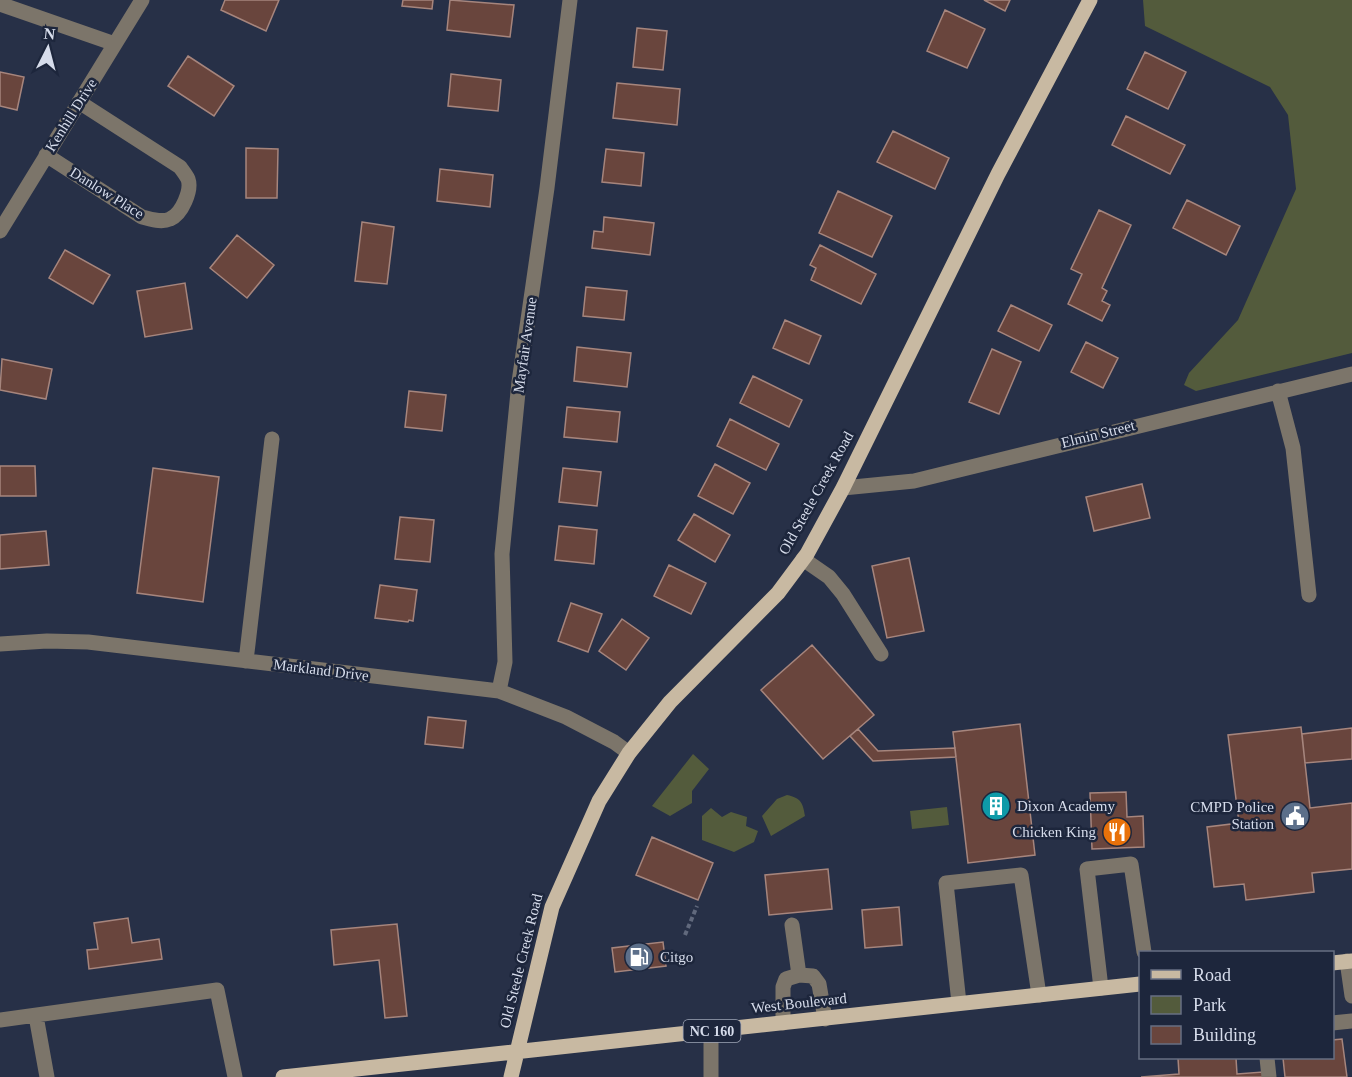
<svg xmlns="http://www.w3.org/2000/svg" width="1352" height="1077" font-family="Georgia,serif">
  <style>
    .green { fill: #535b3c }
    .building { fill: #69453d; stroke: #a6857d; stroke-width: 1.5 }
    .lines { fill: none; stroke-linecap: round; stroke-linejoin: round }
    .path { stroke: #61697d; stroke-width: 4; stroke-dasharray: 4.5 3; stroke-linecap: butt }
    .minor { stroke: #7c756a; stroke-width: 15 }
    .major { stroke: #c8b9a2; stroke-width: 15 }
    .labels { text-anchor: middle; stroke-width: 5; stroke-linejoin: round; paint-order: stroke }
    .shield { fill: #1d263c; stroke: #9ea5b6; stroke-width: 1.5 }
    .shield-label { font-size: 14px; font-weight: bold; fill: #d6dceb }
    .street-label { font-size: 15px; fill: #d6dceb; stroke: #1d263c }
    .poi-label { font-size: 15px; fill: #d6dceb; stroke: #1d263c; text-anchor: start }
  </style>
  <rect width="100%" height="100%" fill="#273047"/>
  <path class="green" d="M1143 0H1352V353L1196 391 1184 385 1189 373 1238 320 1296 189 1288 115 1270 87 1145 26Z
    M693 754 709 769 692 791V803L670 816 652 806Z
    M787 795C801 798 803 803 805 816L771 836 762 816 777 799Z
    M947 807 949 825 912 829 910 811Z
    M711 808 722 817 731 812 747 817 746 826 758 831 754 842 734 852 702 840V816Z"/>
  <path class="building" d="M225 0H279L266 31 221 10Z
    M403 0H433L432 9 402 6Z
    M450 0 514 5 510 37 447 30Z
    M984 0H1010L1005 11Z
    M945 10 985 29 967 68 927 51Z
    M637 28 667 31 663 70 633 67Z
    M1145 52 1186 72 1168 109 1127 89Z
    M188 56 234 86 214 116 168 86Z
    M0 72 24 77 17 110 0 106Z
    M451 74 501 80 498 111 448 106Z
    M617 83 680 89 677 125 613 118Z
    M1126 116 1185 145 1170 174 1112 145Z
    M893 131 949 158 935 189 877 162Z
    M246 148 278 149 277 198H246Z
    M606 149 644 153 641 186 602 182Z
    M440 169 493 175 490 207 437 201Z
    M838 191 892 216 872 257 819 233Z
    M1187 200 1240 226 1226 255 1173 228Z
    M1099 210 1131 225 1102 288 1107 291 1102 301 1110 305 1102 321 1068 304 1082 274 1071 269Z
    M604 217 654 223 650 255 592 248 594 231 603 232Z
    M362 222 394 227 387 284 355 281Z
    M237 235 274 265 247 298 210 268Z
    M820 245 876 274 861 304 811 280 816 268 810 265Z
    M65 250 110 275 93 304 49 278Z
    M185 283 192 329 145 337 137 291Z
    M586 287 627 291 624 320 583 316Z
    M1011 305 1052 325 1039 351 998 331Z
    M785 320 821 336 809 364 773 348Z
    M1086 342 1118 358 1103 388 1071 372Z
    M577 347 631 353 627 387 574 381Z
    M992 349 1021 362 999 414 969 402Z
    M2 359 52 369 46 399 0 390Z
    M753 376 802 400 789 427 740 403Z
    M409 391 446 395 442 431 405 427Z
    M567 407 620 412 617 442 564 437Z
    M730 419 779 444 766 470 717 446Z
    M715 464 750 483 733 514 698 496Z
    M0 466H35L36 496H0Z
    M153 468 219 477 203 602 137 593Z
    M563 468 601 472 597 506 559 502Z
    M1142 484 1150 518 1094 531 1086 497Z
    M694 514 730 535 715 562 678 540Z
    M400 517 434 520 430 562 395 559Z
    M559 526 597 530 594 564 555 560Z
    M46 531 49 565 0 569V535Z
    M909 558 924 631 887 638 872 566Z
    M669 565 706 583 691 614 654 596Z
    M380 585 417 590 413 621 409 620 408 622 375 618Z
    M571 603 602 614 588 652 558 641Z
    M622 619 649 638 626 670 599 651Z
    M812 645 874 715 823 759 761 690Z
    M428 717 466 721 463 748 425 744Z
    M1020 724 1035 855 968 863 953 732Z
    M1301 727 1310 808 1352 803V869L1312 873 1314 892 1246 900 1244 884 1214 887 1207 827 1239 823 1228 735Z
    M1352 728V759L1305 763 1302 734Z
    M858 729 878 751 955 748 956 757 873 761 850 736Z
    M1126 792 1127 817 1143 816 1144 847 1092 849 1090 793Z
    M652 837 713 863 698 900 636 875Z
    M828 869 832 909 769 915 765 875Z
    M899 907 902 945 865 948 862 910Z
    M128 918 132 943 159 939 162 959 89 969 87 950 98 949 94 923Z
    M397 924 407 1016 385 1018 379 960 334 965 331 930Z
    M663 942 666 966 615 972 612 948Z
    M1342 1039 1347 1077H1285L1283 1058H1332V1040Z
    M1178 1058H1236L1237 1074 1263 1072V1077H1141L1179 1074Z"/>
  <g class="lines">
    <path class="path" d="M685 935 697 906"/>
    <path class="minor" d="M0 4 115 44
      M46 155 142 217C151 219 161 223 170 219 182 214 192 190 188 179 186 175 182 170 180 167L79 102
      M0 231 142 0
      M1278 391 1293 448 1309 595
      M843 488 914 481 1352 374
      M803 559 829 577 843 594 881 654
      M0 644 47 641 88 642 499 691 566 717 614 742 629 753
      M246 661 272 439
      M499 691 505 662 502 554 519 382 547 188 570 0
      M792 925 799 975
      M1347 961 1352 996
      M1101 988 1087 869 1131 864 1144 952
      M959 1003 946 883 1021 875 1039 995
      M36 1016 47 1077
      M0 1020 217 990 235 1077
      M783 1023V987L786 979 799 975 813 976 819 984 825 1019
      M1332 1023 1352 1021
      M711 1031V1077
      M1267 1058 1269 1077"/>
    <path class="major" d="M1332 963 1352 961
      M283 1077 1140 984
      M511 1077 552 907 599 801 629 753 670 702 778 593 807 554 843 488 998 174 1090 0"/>
  </g>
  <defs>
    <g id="building-disc" transform="scale(1.5)"><circle r="9.5" fill="#0f9aa8" stroke="#1d263c"/><path d="M-4-6H4V6H1V3H-1V6H-4ZM-2.5-4.3h1.7v1.8h-1.7ZM.8-4.3h1.7v1.8H.8ZM-2.5-1h1.7V.8h-1.7ZM.8-1h1.7V.8H.8Z" fill="#fff"/></g>
    <g id="civic-disc" transform="scale(1.5)"><circle r="9.5" fill="#5c6f8a" stroke="#1d263c"/><path d="M-.6-6.5H3V-4.5H.6V-3L4-1V1h2V6H-6V1h2V-1L-.6-3ZM-1.2 2.5V6h2.4V2.5Z" fill="#fff"/></g>
    <g id="restaurant-disc" transform="scale(1.5)"><circle r="9.5" fill="#e8710a" stroke="#1d263c"/><path d="M-5-6h1v4h1v-4h1v4h1v-4h1v5L-1.5 .5V6h-2V.5L-5-1ZM5-6V6H3V1.5H1.5Q1.5-4 5-6Z" fill="#fff"/></g>
    <g id="fuel-disc" transform="scale(1.5)"><circle r="9.5" fill="#5c6f8a" stroke="#1d263c"/><path d="M-5.5-6h7V0h2V4h1.3V-2.5L3-4.5l.8-.8L6-3V5H2.5V1h-1V6h-7ZM-4.2-4.7v3.2H.2V-4.7Z" fill="#fff"/></g>
  </defs>
  <g fill-rule="evenodd">
    <use href="#building-disc" x="996" y="806"/>
    <use href="#civic-disc" x="1295" y="816"/>
    <use href="#restaurant-disc" x="1117" y="832"/>
    <use href="#fuel-disc" x="639" y="957"/>
  </g>
  <g class="labels">
    <rect class="shield" x="683.5" y="1020" width="57" height="22" rx="4.5"/>
    <g class="shield-label">
      <text x="712" y="1036">NC 160</text>
    </g>
    <g class="street-label">
      <text transform="translate(71 115) rotate(-58)" y="5">Kenhill Drive</text>
      <text transform="translate(107 193) rotate(32)" y="5">Danlow Place</text>
      <text transform="translate(525 345) rotate(-82)" y="5">Mayfair Avenue</text>
      <text transform="translate(1098 434) rotate(-14)" y="5">Elmin Street</text>
      <text transform="translate(816 493) rotate(-61)" y="5">Old Steele Creek Road</text>
      <text transform="translate(321 670) rotate(7)" y="5">Markland Drive</text>
      <text transform="translate(521 961) rotate(-76)" y="5">Old Steele Creek Road</text>
      <text transform="translate(799 1003) rotate(-6)" y="5">West Boulevard</text>
    </g>
    <g class="poi-label">
      <text x="1017" y="811">Dixon Academy</text>
      <text x="1274" y="812" text-anchor="end">CMPD Police<tspan x="1274" dy="17">Station</tspan></text>
      <text x="1096" y="837" text-anchor="end">Chicken King</text>
      <text x="660" y="962">Citgo</text>
    </g>
  </g>
  <rect x="1139" y="951" width="195" height="108" fill="#1d263c" stroke="#676f82" stroke-width="1.5"/>
  <rect x="1151" y="970" width="30" height="9" fill="#c8b9a2" stroke="#676f82" stroke-width="1.5"/>
  <text x="1193" y="981" font-size="18" fill="#d6dceb">Road</text>
  <rect x="1151" y="996" width="30" height="18" fill="#535b3c" stroke="#676f82" stroke-width="1.5"/>
  <text x="1193" y="1011" font-size="18" fill="#d6dceb">Park</text>
  <rect x="1151" y="1026" width="30" height="18" fill="#69453d" stroke="#676f82" stroke-width="1.5"/>
  <text x="1193" y="1041" font-size="18" fill="#d6dceb">Building</text>
  <g transform="translate(48 48) rotate(6)" stroke="#1d263c" stroke-width="4.5" paint-order="stroke">
  <path d="M0-4.5L10 22L0 15L-10 22Z" fill="#d6dceb"/>
  <text y="-9" font-size="16" font-weight="bold" text-anchor="middle" fill="#d6dceb">N</text>
  </g>
</svg>
